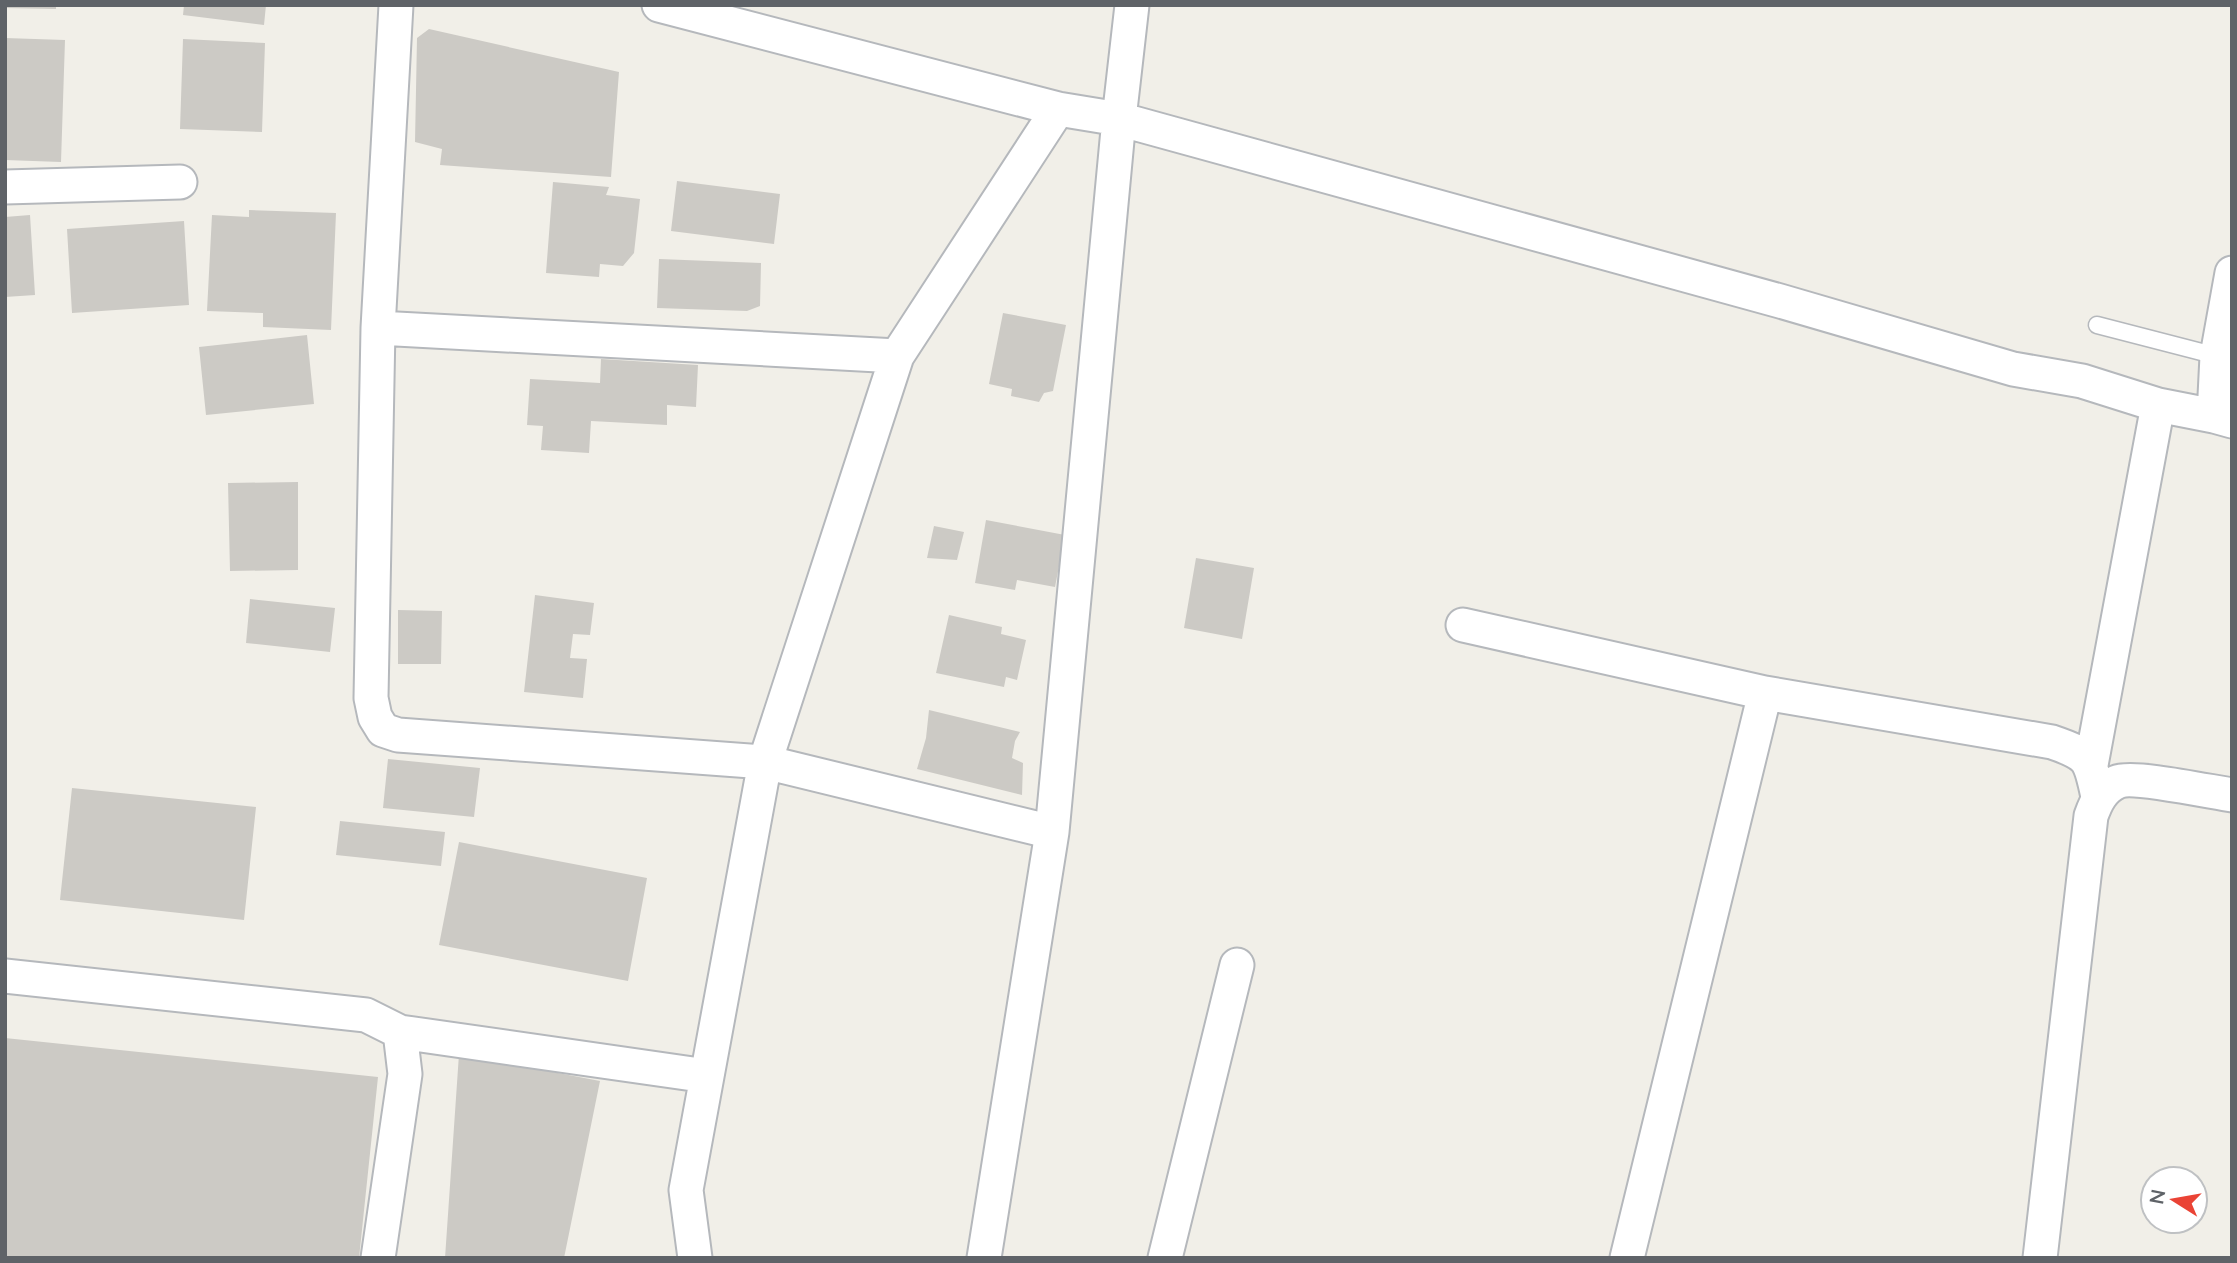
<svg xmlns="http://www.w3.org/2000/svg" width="2237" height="1263" font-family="Lato,sans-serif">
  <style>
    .building { fill: #cccac5 }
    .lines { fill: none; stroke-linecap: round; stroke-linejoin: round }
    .service-casing { stroke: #b5b8bc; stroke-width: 19 }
    .minor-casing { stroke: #b5b8bc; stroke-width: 37 }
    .service { stroke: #fff; stroke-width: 16 }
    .minor { stroke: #fff; stroke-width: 33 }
  </style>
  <rect width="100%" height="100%" fill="#f1efe8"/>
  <path class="building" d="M5 5H56V9L5 8Z
    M184 5H266L264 25 183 15Z
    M429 29 619 72 611 177 440 165 442 149 415 142 417 38Z
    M5 38 65 40 61 162 5 160Z
    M183 39 265 43 262 132 180 129Z
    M677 181 780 194 774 244 671 231Z
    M553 182 609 187 606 195 640 199 634 253 623 266 600 264 599 277 546 273Z
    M249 210 336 213 331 330 263 327V313L207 311 212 215 249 217Z
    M30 215 35 295 5 297V217Z
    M184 221 189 305 72 313 67 229Z
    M659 259 761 263 760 306 747 311 657 308Z
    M1003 313 1066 325 1053 391 1044 393 1039 402 1011 396 1012 389 989 384Z
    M307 335 314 404 206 415 199 347Z
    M601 359 698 365 696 407 667 405V425L591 421 589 453 541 450 543 426 527 425 530 379 600 383Z
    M298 482V570L230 571 228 483Z
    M986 520 1065 535 1055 587 1017 580 1015 590 975 583Z
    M934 526 964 532 957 560 927 558Z
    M1196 558 1254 568 1242 639 1184 628Z
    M535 595 594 603 590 635 573 634 570 658 587 659 583 698 524 692Z
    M250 599 335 608 330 652 246 643Z
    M398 610 442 611 441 664H398Z
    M949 615 1002 627 1001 634 1026 640 1017 680 1006 677 1004 687 936 673Z
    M929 710 1020 732 1015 741 1012 758 1023 763 1022 795 917 769 926 738Z
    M388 759 480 768 474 817 383 808Z
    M72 788 256 807 244 920 60 900Z
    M340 821 445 832 441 866 336 855Z
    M459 842 647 878 628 981 439 945Z
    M5 1038 378 1077 359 1258H5Z
    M459 1054 600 1081 564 1258H445Z"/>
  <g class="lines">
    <g class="service-casing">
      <path id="service" d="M2097 325 2217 356"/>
    </g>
    <g class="minor-casing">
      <path id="minor" d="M396 5 378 328 371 698 375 717 383 730 398 735 765 762 1052 832
        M659 5 1058 109 1119 119 1780 301 2013 369 2082 381 2158 405 2214 416
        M5 187 180 182
        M2232 273 2217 356 2214 416 2232 421
        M378 328 897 356
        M1463 625 1765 693
        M2091 765 2158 405
        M5 976 366 1015 400 1032 405 1074 378 1258
        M400 1032 707 1076
        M695 1258 686 1190 765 762 897 356 1058 109
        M984 1258 1052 832 1119 119 1132 5
        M1165 1258 1237 965
        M1627 1258 1765 693 2052 742C2090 755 2090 759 2098 797
        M2040 1258 2091 816C2096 802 2102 789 2117 782 2132 775 2211 792 2232 795"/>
    </g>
    <use href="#service" class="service"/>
    <use href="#minor" class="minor"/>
  </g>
  <rect width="2237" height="1263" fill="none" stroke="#5f6368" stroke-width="14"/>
  <g transform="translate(2174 1200) rotate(281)"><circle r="33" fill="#ffffff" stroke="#bfc1c3" stroke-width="2"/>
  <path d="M0-5L12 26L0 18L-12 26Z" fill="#ea4335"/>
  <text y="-10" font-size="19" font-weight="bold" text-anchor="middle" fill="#5f6368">N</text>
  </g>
</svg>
